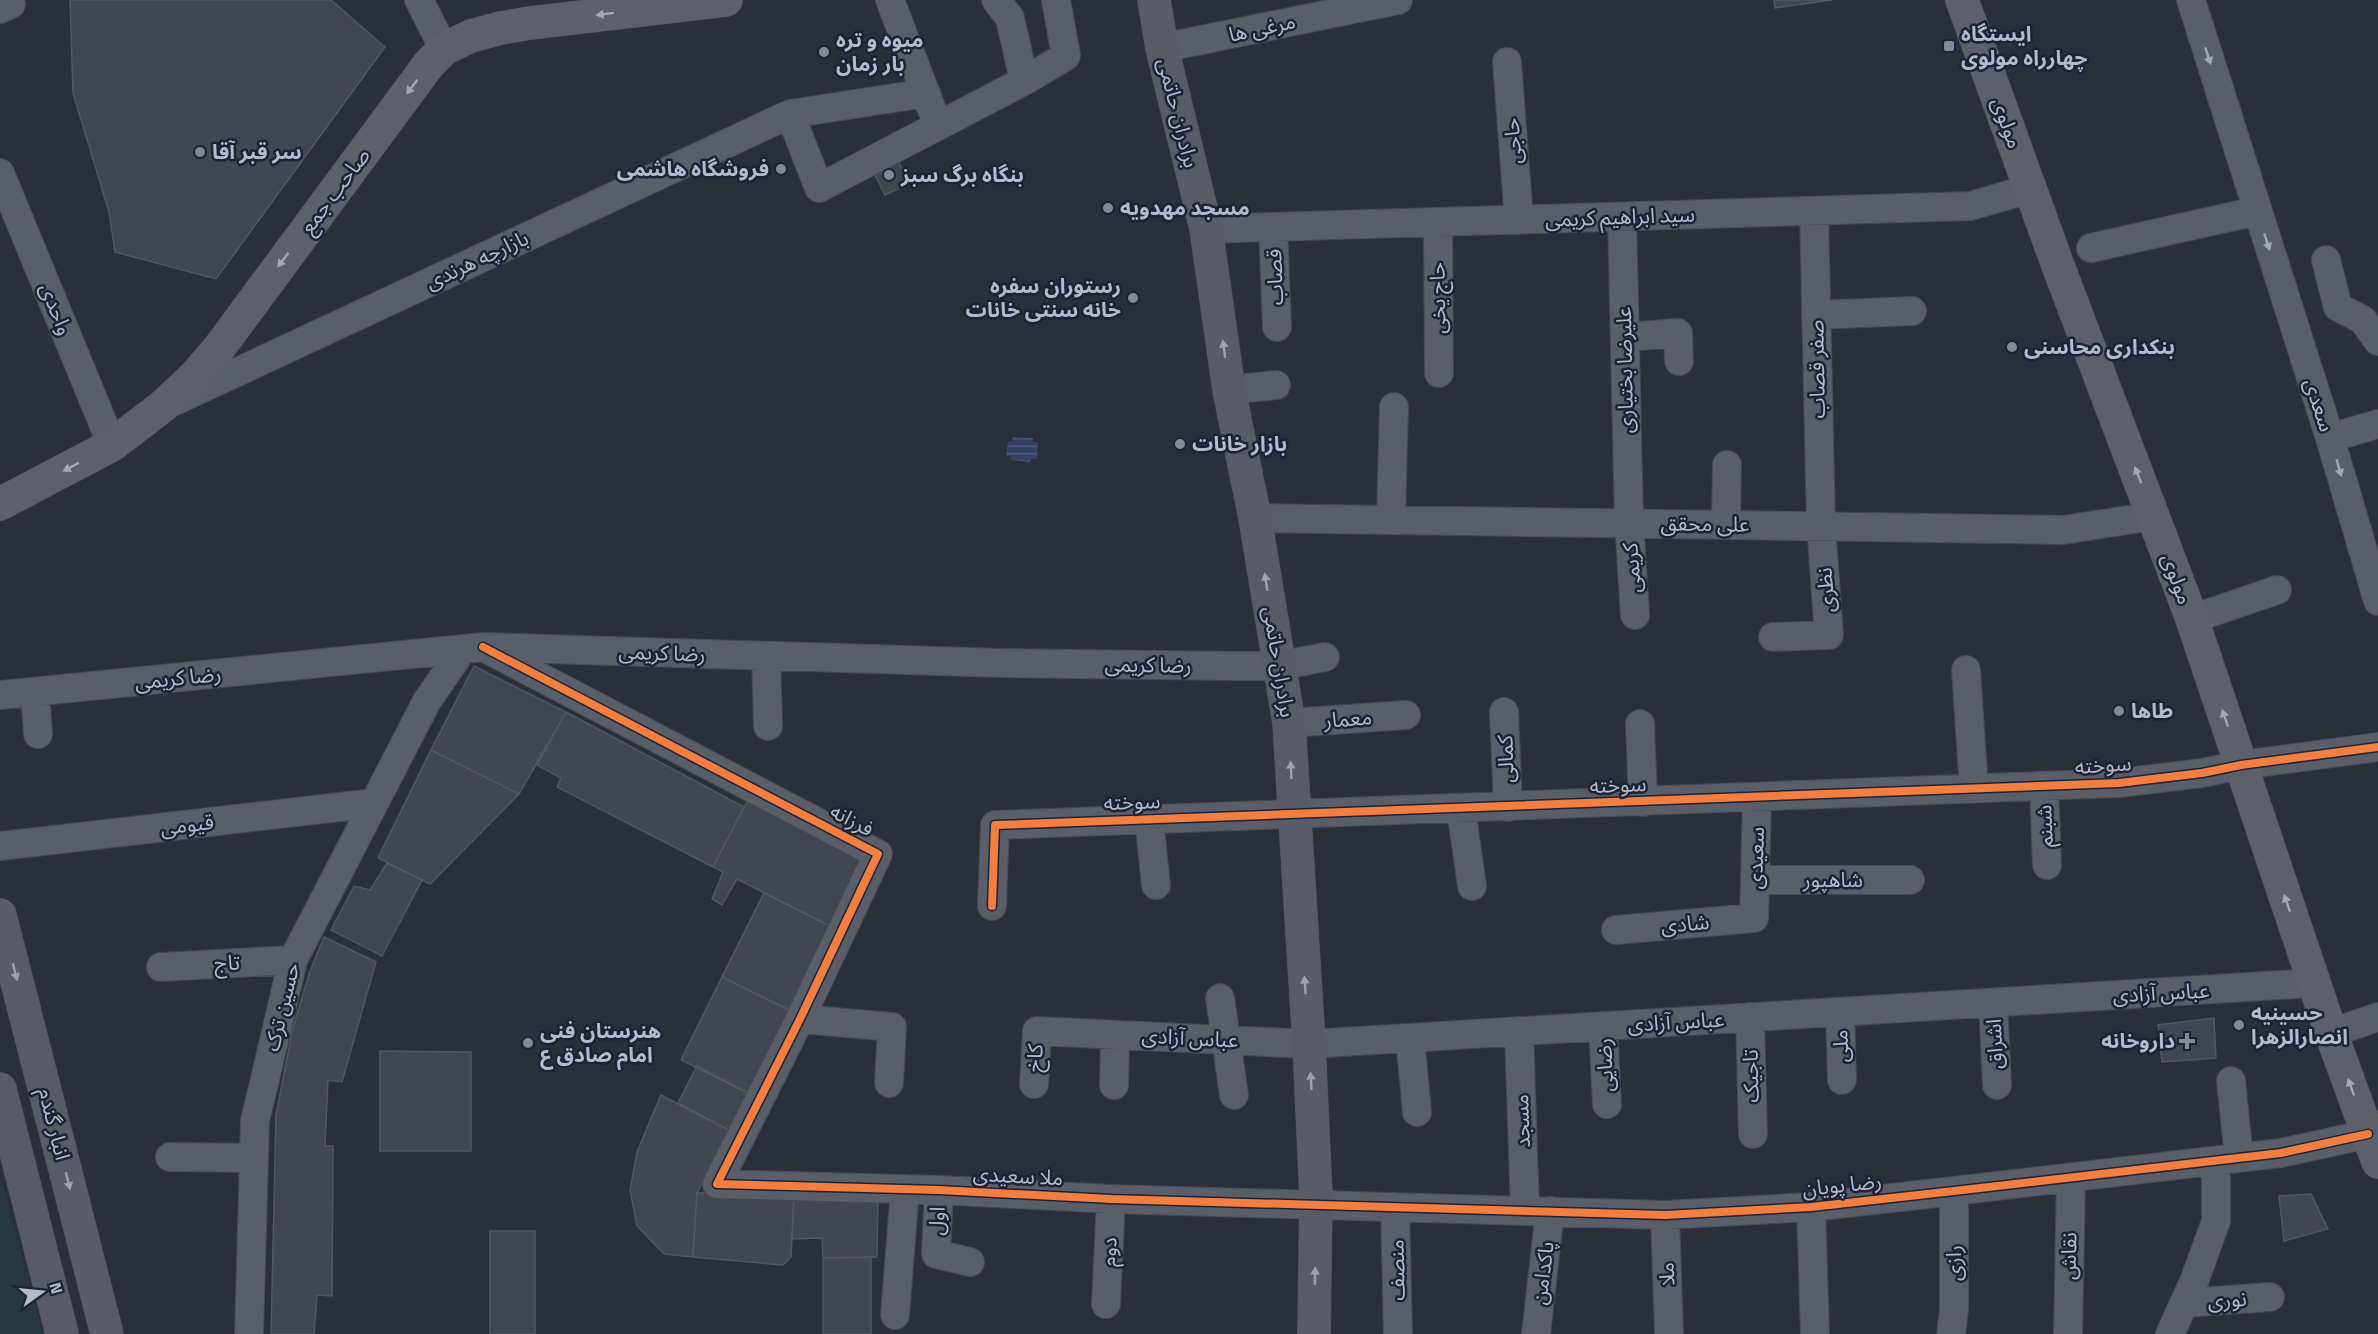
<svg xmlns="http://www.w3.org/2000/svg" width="2378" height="1334" font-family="'Titillium Web','Noto Sans Arabic',sans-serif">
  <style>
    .park { fill: #263941 }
    .water { fill: url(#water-rules) }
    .building { fill: #424650; stroke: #525761; stroke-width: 1.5 }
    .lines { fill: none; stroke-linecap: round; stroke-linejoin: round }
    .street-casing { stroke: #464a53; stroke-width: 30 }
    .secondary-casing { stroke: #464a53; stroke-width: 34 }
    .primary-casing { stroke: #484c57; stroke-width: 34 }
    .street { stroke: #5a5e68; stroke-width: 28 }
    .secondary { stroke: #595c66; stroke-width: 33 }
    .primary { stroke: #5d6069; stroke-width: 33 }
    .cycleway-casing { stroke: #1c2336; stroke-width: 11 }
    .cycleway { stroke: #f27e40; stroke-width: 8 }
    .oneway { fill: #a3a8b7 }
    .oneway2 { fill: #a2a8b7 }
    .oneway3 { fill: #9da2b2 }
    .poi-dot { fill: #848998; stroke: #1c2336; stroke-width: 2 }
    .labels { text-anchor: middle; stroke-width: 5; stroke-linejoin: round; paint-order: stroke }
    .street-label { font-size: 21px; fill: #b4bacb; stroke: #1c2336 }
    .poi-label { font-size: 21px; font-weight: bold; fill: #b4bacb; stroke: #1c2336; text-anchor: start }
  </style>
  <defs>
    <pattern id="water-rules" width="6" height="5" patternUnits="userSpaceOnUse" patternTransform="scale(1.5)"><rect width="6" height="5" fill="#344265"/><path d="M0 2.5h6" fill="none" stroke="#4f5b7a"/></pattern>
  </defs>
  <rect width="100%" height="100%" fill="#2a2f3a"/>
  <path class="park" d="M0 1175 43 1334H0Z"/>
  <path class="water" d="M1013 437 1033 438V442H1038L1037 459H1031L1030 462 1011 460V456H1006L1008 441 1012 442Z"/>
  <path class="building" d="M70 0H331L385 47 216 279 115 252 109 212 73 93Z
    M1774 0H1832L1775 8Z
    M894 152 909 184 885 195 870 165Z
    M474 666 566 712 519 794 431 750Z
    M566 712 744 807 713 867 557 787 561 778 537 765Z
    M431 750 519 794 430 884 378 858Z
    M749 798 866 858 832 927 737 879 722 905 712 899 723 872 713 867Z
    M387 863 422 880 382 956 331 930 354 886 370 890Z
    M764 893 832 927 791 1011 722 977Z
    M324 937 376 962 342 1082 328 1080 325 1146H333L332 1296 317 1295 314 1334H271L276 1115 293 1028 309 974Z
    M722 977 791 1011 750 1094 681 1060Z
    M2214 1018 2216 1058 2162 1062 2158 1025Z
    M380 1051 471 1052V1151H380Z
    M697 1066 750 1094 730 1131 678 1103Z
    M661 1095 730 1131 697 1193 693 1257 664 1254 637 1226 630 1190 637 1152Z
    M697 1193H794L791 1257 783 1265 693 1257Z
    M794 1193 878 1196 877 1257 823 1258 822 1238 792 1239Z
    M2311 1194 2328 1229 2284 1241 2279 1196Z
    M490 1231H535V1334H490Z
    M871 1257V1334H823V1258Z"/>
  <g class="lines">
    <g class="street-casing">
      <path id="street" d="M419 0 444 49
        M890 0 932 110
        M2191 0 2330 438 2378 601
        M0 9 11 4
        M1162 48 1398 0
        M1507 62 1519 220
        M1024 81 1066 56 1056 0
        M926 93 790 114 819 188 1024 81 1010 18 996 0
        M0 173 112 445
        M1622 217 1629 522 1635 615
        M1438 222 1439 373
        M1273 227 1277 327
        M1206 229 1970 206 2030 189
        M2091 248 2257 211
        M2326 260 2338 307 2363 320 2378 341
        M1816 315 1912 311
        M1625 337 1678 333 1679 361
        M1229 390 1276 385
        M175 401 790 114
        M2330 438 2378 424
        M1255 518 2063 530 2154 516
        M1391 518 1394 407
        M1726 524 1727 465
        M2192 619 2277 590
        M1773 637 1829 635 1821 526 1814 211
        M483 647 878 854 800 1019 717 1184 939 1190 1111 1199 1665 1215 1811 1207 1954 1191 2281 1153 2368 1134
        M766 656 768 726
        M1966 670 1974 789
        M35 693 38 734
        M0 695 483 647 1001 663 1234 666H1279L1325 657
        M1504 712 1508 807
        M1289 723 1406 715
        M1640 724 1643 802
        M2044 786 2047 865
        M1461 809 1472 886
        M1149 819 1156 885
        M0 846 374 803
        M1755 880H1910
        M992 906 995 825 2119 783 2202 773 2241 765 2378 747
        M1616 930 1754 918 1757 797
        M161 967 293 960
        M1220 998 1234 1095
        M1993 1003 1997 1085
        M1840 1012 1842 1080
        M1750 1017 1753 1134
        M800 1019 892 1027 889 1083
        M1603 1026 1607 1104
        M1519 1031 1525 1211
        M2331 1033 2378 1017
        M1410 1038 1417 1112
        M2231 1081 2239 1158
        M1034 1084 1037 1031 1309 1044 2314 983
        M1114 1085 1115 1035
        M170 1157 254 1158
        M939 1190 936 1254 970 1262
        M1395 1207 1398 1334
        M1811 1207 1815 1334
        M1665 1215 1669 1334
        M2184 1303 2270 1297
        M1106 1304 1111 1199
        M895 1315 905 1189
        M249 1334 255 1121 293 960 427 701 462 650
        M1536 1334 1550 1211
        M1951 1334 1954 1310V1191
        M2068 1334 2071 1178
        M2170 1334 2195 1279 2216 1221V1161"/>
    </g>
    <g class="secondary-casing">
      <path id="secondary" d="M1154 0 1162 48 1206 229 1229 390 1255 518 1289 723 1309 1044 1316 1197 1314 1334
        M0 915 107 1334
        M0 1089 62 1334"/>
    </g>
    <g class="primary-casing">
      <path id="primary" d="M1962 0 2057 263 2192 619 2331 1033 2378 1162
        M0 504 112 445 163 406 194 377 219 348 429 64 444 49 471 36 501 28 530 23 726 0"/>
    </g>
    <use href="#street" class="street"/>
    <use href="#secondary" class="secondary"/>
    <use href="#primary" class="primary"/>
    <g class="cycleway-casing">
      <path id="cycleway" d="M483 647 878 854 800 1019 717 1184 939 1190 1111 1199 1665 1215 1811 1207 1954 1191 2281 1153 2368 1134
        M992 906 995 825 2119 783 2202 773 2241 765 2378 747"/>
    </g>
    <use href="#cycleway" class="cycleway"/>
  </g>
  <defs><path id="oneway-solid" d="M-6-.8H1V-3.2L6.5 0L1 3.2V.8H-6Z" transform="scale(1.5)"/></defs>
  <g class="oneway">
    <use href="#oneway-solid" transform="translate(605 14) rotate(173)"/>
    <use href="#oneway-solid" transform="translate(412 87) rotate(127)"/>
    <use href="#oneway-solid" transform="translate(283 260) rotate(127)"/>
    <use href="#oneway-solid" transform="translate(71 467) rotate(152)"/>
    <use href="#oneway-solid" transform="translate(2138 475) rotate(-111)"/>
    <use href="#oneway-solid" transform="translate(2225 718) rotate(-109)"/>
    <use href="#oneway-solid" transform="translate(2287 903) rotate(-109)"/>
    <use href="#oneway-solid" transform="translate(2351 1087) rotate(-110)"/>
  </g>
  <g class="oneway2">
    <use href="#oneway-solid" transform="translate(2208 56) rotate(72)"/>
    <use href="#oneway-solid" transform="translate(2267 242) rotate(72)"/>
    <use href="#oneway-solid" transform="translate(2339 468) rotate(74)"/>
  </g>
  <g class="oneway3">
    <use href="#oneway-solid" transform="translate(1224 349) rotate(-98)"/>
    <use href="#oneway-solid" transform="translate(1266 582) rotate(-99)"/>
    <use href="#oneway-solid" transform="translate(1291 770) rotate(-93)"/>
    <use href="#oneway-solid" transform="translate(15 972) rotate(76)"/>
    <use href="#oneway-solid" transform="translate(1305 985) rotate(-94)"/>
    <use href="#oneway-solid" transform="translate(1311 1081) rotate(-93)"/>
    <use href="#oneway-solid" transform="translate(68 1181) rotate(76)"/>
    <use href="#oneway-solid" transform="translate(1315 1276) rotate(-89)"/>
  </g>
  <g class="poi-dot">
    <rect x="1943" y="40" width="12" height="12" rx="3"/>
    <circle cx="824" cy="52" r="6"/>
    <circle cx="200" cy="152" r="6"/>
    <circle cx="781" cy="169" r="6"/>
    <circle cx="889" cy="175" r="6"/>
    <circle cx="1108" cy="208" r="6"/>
    <circle cx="1133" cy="298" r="6"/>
    <circle cx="2012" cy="347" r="6"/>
    <circle cx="1180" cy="444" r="6"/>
    <circle cx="2119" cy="711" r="6"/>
    <circle cx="2239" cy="1025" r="6"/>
    <path d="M2184 1032h6v6h6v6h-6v6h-6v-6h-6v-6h6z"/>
    <circle cx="528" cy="1043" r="6"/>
  </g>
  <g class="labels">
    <g class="street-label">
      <text transform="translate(1262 28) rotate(-12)" y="7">مرغی ها</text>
      <text transform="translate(1178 113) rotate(76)" y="7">برادران حاتمی</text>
      <text transform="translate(2007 123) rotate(70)" y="7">مولوی</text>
      <text transform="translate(1513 141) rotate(-94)" y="7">حاجی</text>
      <text transform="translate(335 191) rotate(-53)" y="7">صاحب جمع</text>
      <text transform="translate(1620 217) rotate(-2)" y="7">سید ابراهیم کریمی</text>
      <text transform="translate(477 260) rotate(-25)" y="7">بازارچه هرندی</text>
      <text transform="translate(1275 277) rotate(-92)" y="7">قصاب</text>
      <text transform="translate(1438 298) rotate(-91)" y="7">حاج یخی</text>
      <text transform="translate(56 309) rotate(68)" y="7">واحدی</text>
      <text transform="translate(1817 369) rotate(-91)" y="7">صفر قصاب</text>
      <text transform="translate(1625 370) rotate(-91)" y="7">علیرضا بختیاری</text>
      <text transform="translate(2319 405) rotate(72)" y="7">سعدی</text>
      <text transform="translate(1705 524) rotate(1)" y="7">علی محقق</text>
      <text transform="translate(1632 568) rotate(-94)" y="7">کریمی</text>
      <text transform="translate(2177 579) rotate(70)" y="7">مولوی</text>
      <text transform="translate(1826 590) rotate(-94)" y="7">نظری</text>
      <text transform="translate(662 653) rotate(2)" y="7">رضا کریمی</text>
      <text transform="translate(1279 662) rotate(81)" y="7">برادران حاتمی</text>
      <text transform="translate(1148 665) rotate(1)" y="7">رضا کریمی</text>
      <text transform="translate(178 678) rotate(-6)" y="7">رضا کریمی</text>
      <text transform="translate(1348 719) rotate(-4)" y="7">معمار</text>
      <text transform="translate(1506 759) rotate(-92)" y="7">کمالی</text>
      <text transform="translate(2103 765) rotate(-4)" y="7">سوخته</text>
      <text transform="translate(1618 785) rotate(-2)" y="7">سوخته</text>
      <text transform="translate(1132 802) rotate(-2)" y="7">سوخته</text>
      <text transform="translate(852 820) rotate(28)" y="7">فرزانه</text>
      <text transform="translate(187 825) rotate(-7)" y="7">قیومی</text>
      <text transform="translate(2045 826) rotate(-92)" y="7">شبنم</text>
      <text transform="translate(1756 858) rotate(-88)" y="7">سعیدی</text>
      <text x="1833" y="887">شاهپور</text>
      <text transform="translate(1685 924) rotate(-5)" y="7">شادی</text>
      <text transform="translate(227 963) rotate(-3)" y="7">تاج</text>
      <text transform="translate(2161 993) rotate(-3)" y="7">عباس آزادی</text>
      <text transform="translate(282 1007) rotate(-76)" y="7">حسین ترک</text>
      <text transform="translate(1676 1022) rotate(-3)" y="7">عباس آزادی</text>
      <text transform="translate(1190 1038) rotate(3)" y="7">عباس آزادی</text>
      <text transform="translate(1995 1044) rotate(-93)" y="7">اشراق</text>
      <text transform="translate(1841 1046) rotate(-92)" y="7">ملی</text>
      <text transform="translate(1035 1058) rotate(-87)" y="7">کاخ</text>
      <text transform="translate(1605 1065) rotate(-93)" y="7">رضایی</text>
      <text transform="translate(1751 1076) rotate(-91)" y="7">تاجیک</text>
      <text transform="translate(1522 1121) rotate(-92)" y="7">مسجد</text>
      <text transform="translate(54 1124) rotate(76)" y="7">انبار گندم</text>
      <text transform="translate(1018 1176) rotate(3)" y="7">ملا سعیدی</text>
      <text transform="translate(1842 1185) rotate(-6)" y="7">رضا پویان</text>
      <text transform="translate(937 1221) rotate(-87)" y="7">اول</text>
      <text transform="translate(1109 1252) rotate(-88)" y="7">دوم</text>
      <text transform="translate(2069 1256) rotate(-89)" y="7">نقاش</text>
      <text transform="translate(1954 1263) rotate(-90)" y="7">رازی</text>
      <text transform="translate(1397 1270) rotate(-91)" y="7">منصف</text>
      <text transform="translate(1543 1273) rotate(-83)" y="7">پاکدامن</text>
      <text transform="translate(1667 1274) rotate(-92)" y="7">ملا</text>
      <text transform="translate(2227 1300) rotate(-4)" y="7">نوری</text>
    </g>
    <g class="poi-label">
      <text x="1961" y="41">ایستگاه<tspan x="1961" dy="24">چهارراه مولوی</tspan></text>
      <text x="836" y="47">میوه و تره<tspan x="836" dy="24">بار زمان</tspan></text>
      <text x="212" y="159">سر قبر آقا</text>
      <text x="769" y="176" text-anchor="end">فروشگاه هاشمی</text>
      <text x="901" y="182">بنگاه برگ سبز</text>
      <text x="1120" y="215">مسجد مهدویه</text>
      <text x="1121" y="293" text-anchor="end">رستوران سفره<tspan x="1121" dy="24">خانه سنتی خانات</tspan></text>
      <text x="2024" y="354">بنکداری محاسنی</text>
      <text x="1192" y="451">بازار خانات</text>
      <text x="2131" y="718">طاها</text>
      <text x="2251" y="1020">حسینیه<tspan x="2251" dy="24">انصارالزهرا</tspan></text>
      <text x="540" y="1038">هنرستان فنی<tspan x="540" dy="24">امام صادق ع</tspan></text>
      <text x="2175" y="1048" text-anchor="end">داروخانه</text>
    </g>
  </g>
  <g transform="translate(42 1292) rotate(75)" stroke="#1c2336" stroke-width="4.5" paint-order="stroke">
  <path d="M0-4.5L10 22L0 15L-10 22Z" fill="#b4bacb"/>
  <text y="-9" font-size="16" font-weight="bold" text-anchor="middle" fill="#b4bacb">N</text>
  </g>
</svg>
